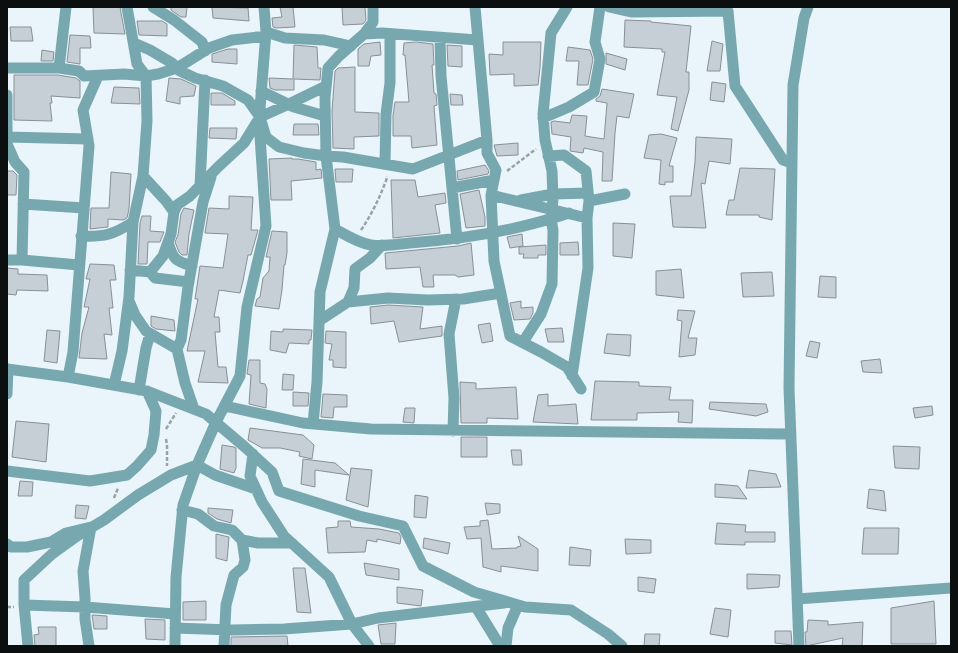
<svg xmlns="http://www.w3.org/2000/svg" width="958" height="653" font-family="'Open Sans',sans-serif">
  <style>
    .building { fill: #c6ced6; stroke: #889097 }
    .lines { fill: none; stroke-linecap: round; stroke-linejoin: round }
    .path { stroke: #99a2a6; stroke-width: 2.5; stroke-dasharray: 4 2; stroke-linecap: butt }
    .minor { stroke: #78a8af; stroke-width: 11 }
  </style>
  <rect width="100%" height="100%" fill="#e9f5fa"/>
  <path class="building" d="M93 7H120L125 34 94 33Z
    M171 7H187L186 17H181L171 10Z
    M212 7 248 8 249 21 213 18Z
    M280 7H293L295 27 276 28 273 27 272 18 282 17Z
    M342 7H365L366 20 363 24 343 25Z
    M625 20 651 21V22L691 26 686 72H689V90L678 131 671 129 677 97 657 95 665 52H662V49L624 47Z
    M137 21H162L167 24V36L139 35Z
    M10 27H31L33 41H11Z
    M70 35 90 36 91 48H80V64L67 62Z
    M712 41 723 44 720 71H707Z
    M380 42 381 55 371 56 369 66H358V49L364 44Z
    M416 42 433 44 434 65H432L434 93 436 94 437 105 434 106 437 145 412 148 411 136H393V115L395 102H409L405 55H403L404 43Z
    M503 42H541L540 68 538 85 514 86V74L490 75 489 54 503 55Z
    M294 45 317 47 318 68H321L320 80 294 79V90H275L270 88 269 78 293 79Z
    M447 45 462 46V67L448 66Z
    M568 47 590 50 593 59 588 85H577L579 61H566Z
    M228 49H237V64L212 62V54Z
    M42 50 54 52 53 61H41Z
    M606 53 627 59 625 70 606 64Z
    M355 67V112L379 113V136L354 137V149L333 148 332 111 335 71 338 68Z
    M14 75H58L76 78 80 81V98L51 96 52 103H50L52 121 14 120Z
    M169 78 181 79 196 86 194 96 180 97V104L166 101Z
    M712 82 726 84 724 102 710 100Z
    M114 87 139 88 140 104 111 103Z
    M602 89 634 94 629 118 617 116 615 133 612 181H602L603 152 584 148 583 153 570 151 571 137 552 134 551 122 554 121 570 123 572 115 587 116 585 136 604 139 607 103 596 101V99L600 96Z
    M211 93H222L235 101V105H211Z
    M450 94 462 95 463 105H451Z
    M294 124H318L319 135H293Z
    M210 128H237L236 139 209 138Z
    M661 134 677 138 669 166H673V182H665V185L659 184 661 160 644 158 649 135Z
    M696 137 732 139 730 164 709 161 705 184 701 183 706 228 673 227 670 196H691L695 162Z
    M518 143V155L497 156 494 145Z
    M292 158V159H298L316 162V170L321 169 322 178 291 181 292 200H271L269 159Z
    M485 165 489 171 488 174 458 180 457 171Z
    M740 168 775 169 772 220 759 217V215H726L729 200H734Z
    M335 169H353L352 182H336Z
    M7 171H13L17 175 16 195H7Z
    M111 172 131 174 129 209 127 218 123 220 108 219V227L90 229 91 208H109Z
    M391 180H415L418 197 445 193 446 203 435 205 440 233 393 238Z
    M479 190 485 217V226L466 228 460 194Z
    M229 196 253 197 251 230H258L251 255H248L243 281 240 293 219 290 214 317H219L220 332H215L218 367H226L228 383 198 382 205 351H187L198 299H195L200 266 223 268 228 234 205 233 209 208 229 209Z
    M184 208 194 210 189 234 187 255H182L179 252 175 242 178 235 181 214Z
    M142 216H151L150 231 164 232 160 242H148L147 264H138L140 223Z
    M613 223 635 224 632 258 613 256Z
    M272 231 287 232V253L285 265H284L282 290 279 309 255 306 257 299 260 297 263 278 269 271 270 257H266Z
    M522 234 523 246 510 248 507 237Z
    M578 242 579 255H560V243Z
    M471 243 474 275 458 277 455 275H433L434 287H423L420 267 386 269 385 253 458 246Z
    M546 245V255H538V258H523L524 254H519V247Z
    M90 264 114 265 116 280H110L113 308H109L112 335 104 334 107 359 79 358 82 333 89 307H84L90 279H86Z
    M7 268 18 269V274L47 275 48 291 17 290 16 295 7 294Z
    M681 269 684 298 656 295V271Z
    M772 272 774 296 743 297 741 273Z
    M820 276 836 277V298L818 297Z
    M521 301V308L533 307V313L530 319 514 320 510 303Z
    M388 305 423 307 420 329 442 326V336L399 342 394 321 371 324 370 307Z
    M678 310 695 311 688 338H697L695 355 679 357 682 321 677 320Z
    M151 316 174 320 175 331 156 329 151 326Z
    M490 323 493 341 482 343 478 325Z
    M562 328 564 342H548L545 329Z
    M283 329 312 330 311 340H309V344L289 343 286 353 270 350 271 331 283 332Z
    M47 330 60 331 57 363 44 361Z
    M326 331 346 332V368L333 367V360H329L332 344 325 343Z
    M607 334 631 335 630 356 604 353Z
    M810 341 820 343 817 358 806 356Z
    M880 359 882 373 863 372 861 361Z
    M249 360H260V383L265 384 267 389 266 408 249 404 251 375 247 374Z
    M283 374 294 375 293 390H282Z
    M595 381 639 382V386L671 387 669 400H693L692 423 678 422 679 412 637 413V420H591Z
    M460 382 476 383V389L516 387 518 419 487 418V423H461Z
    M293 392 309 393 308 406H293Z
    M323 394 347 395V407H334L333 418 321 417Z
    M548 394V406L576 404 578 424 533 422 538 395Z
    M710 402 766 404 768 412 756 416 709 409Z
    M932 406 933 415 915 418 913 408Z
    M405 408H415L414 423 403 422Z
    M16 421 49 424 46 462 12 457Z
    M250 428 303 435 314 445 312 459 299 456 300 452 280 448H262L248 440Z
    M461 437H487V457H461Z
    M222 445 234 447 236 448V468L234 473 220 469Z
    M893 446 920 447 919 469 895 468Z
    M511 450H521L522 465H513Z
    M303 459 335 463 349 475 315 470V487L301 484Z
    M351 468 372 470 368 507 346 500Z
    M749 470 776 474 781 487 746 488Z
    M20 481 33 482 32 496H18Z
    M715 484 738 486 747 499 715 497Z
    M869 489 884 491 886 511 867 508Z
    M415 495 428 497 426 518 414 517Z
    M485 503 500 504V513L487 515Z
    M76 505 89 506 86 519 75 518Z
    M208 508 233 510 231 523 217 519 208 513Z
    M488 520 492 549 517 548V547L521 546 518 536 538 549V571L501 566V572L483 567 481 538 467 539 464 527 480 526V521Z
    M338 521H350L351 527 379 529 399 533 401 537 400 544 377 539V542L367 540 365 552 328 553 326 528 338 527Z
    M717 523 746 525 745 532H775V542H745V545L715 544Z
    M864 528H899L898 554H862Z
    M216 534 229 537 227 561 216 558Z
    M424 538 450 543 448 554 423 548Z
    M625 539 651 540V553L626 554Z
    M570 547 591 550 590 566 569 565Z
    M364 563 399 569V580L366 575Z
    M293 568H305L311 613 297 612Z
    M747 574 780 575 779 587 747 589Z
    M638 577 656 579 654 593 638 591Z
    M397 587 423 590 421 606 397 603Z
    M206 601V620H183V602Z
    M934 601 936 644H891V608Z
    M715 608 731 610 728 637 710 634Z
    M92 615 107 616V629H94Z
    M145 619 165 620V640L146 639Z
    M808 620 828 621V625L863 622 862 646H842L843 638 806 646 805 632H807Z
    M396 623 395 644H381L378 625Z
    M38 627H56V646H35L34 635 39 634Z
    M775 631H791L792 645 775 643Z
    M645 634H660L659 646H644Z
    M287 636 288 646H231V637Z"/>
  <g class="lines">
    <path class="path" d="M507 171 536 149
      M361 230C372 214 380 197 387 178V176
      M166 429 176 413
      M166 439 167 445V466
      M114 498 118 488
      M7 607H14"/>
    <path class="minor" d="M153 7 174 20 202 42 205 51
      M609 7 631 12 728 11 735 86 783 160 792 163
      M266 32 285 38 324 40 351 46
      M364 34 382 33 478 40
      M440 38 441 76 457 239
      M134 43 150 50 172 63 180 71 195 78 223 86 248 100 260 117 266 137 279 147 304 153 326 156 325 98 328 68 339 56 364 34 373 22V7
      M7 68H59L79 71 84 76 124 74 146 76 158 74 177 68 209 48 232 40 266 36
      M59 68 66 7
      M261 91 294 107 325 116
      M7 95V137
      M543 118 569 107 594 92 600 59 595 42 600 7
      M7 137 88 139
      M487 140V153L496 170 491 195 494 261 510 336 541 352 567 367 581 389
      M7 144 15 162 24 172 22 260
      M548 156 564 155 586 171 589 201 587 218 588 268 572 376
      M385 164 386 114 390 83V34
      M143 176 166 201 174 212
      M200 186 205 80
      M452 188 494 180
      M491 195 587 218
      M521 200 553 194 588 193
      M589 201 625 194
      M23 204 84 208
      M335 229C346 235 358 243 371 245 383 247 398 244 410 243 463 239 519 230 569 213
      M81 236C104 237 113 235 133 222
      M168 242C173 259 175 261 192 266
      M7 260H22L79 265
      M130 270 150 272 163 256 171 234 174 212 177 205 190 196 218 167 244 143 260 117 289 104 326 86
      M150 272 155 278 189 282
      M129 301 135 315 146 331 177 349 185 383 194 409
      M348 302 388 298 428 300 463 299 501 293
      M319 321 348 302 354 288 355 269 370 258 382 245
      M523 342 541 314 552 284 553 230 551 219 553 199 552 171 545 140 543 114 551 33 567 7
      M177 349 181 340 188 287 203 202 211 177
      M7 369 68 377 147 391 206 414 246 448 272 472 279 491 359 516 403 526 423 566 474 592 525 607 571 610 608 634 622 646
      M68 377 73 352 89 146 83 110 98 76
      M114 385 122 351 129 297 133 222 143 176 147 121 146 76 137 64 127 7
      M139 390 146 348 150 334
      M7 394 8 369
      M225 406 303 423 371 429 791 434
      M313 424 317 382 320 292 335 229 326 156 343 157 413 169 487 140 475 7
      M453 431 454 398 449 334 456 299
      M253 454 250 476 262 502 284 536 329 577 352 624 369 646
      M7 471 90 481 127 475 137 466 151 450 154 435 156 411 147 391
      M182 510 198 514 214 526 232 530 242 540 258 543H292
      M7 544 11 547H27L51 542 66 533 91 527 83 571 85 598V619L89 646
      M797 599 951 588
      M24 605 85 607 175 614
      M476 607 500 646
      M175 628 231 630 284 629 352 624 378 618 504 603
      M28 646 24 605V580L52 554 77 536 104 520 138 495 171 475 197 465 215 475 256 489
      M175 646 176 577 183 505 197 465 216 422 240 376 247 307 266 226 259 121 266 32 264 7
      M224 646 226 605 234 575 243 567 245 560 242 540
      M506 646 508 628 518 605
      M799 646 789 388 793 85 804 18 808 7"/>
  </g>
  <rect width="958" height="653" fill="none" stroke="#0b0f10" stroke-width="16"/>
</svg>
